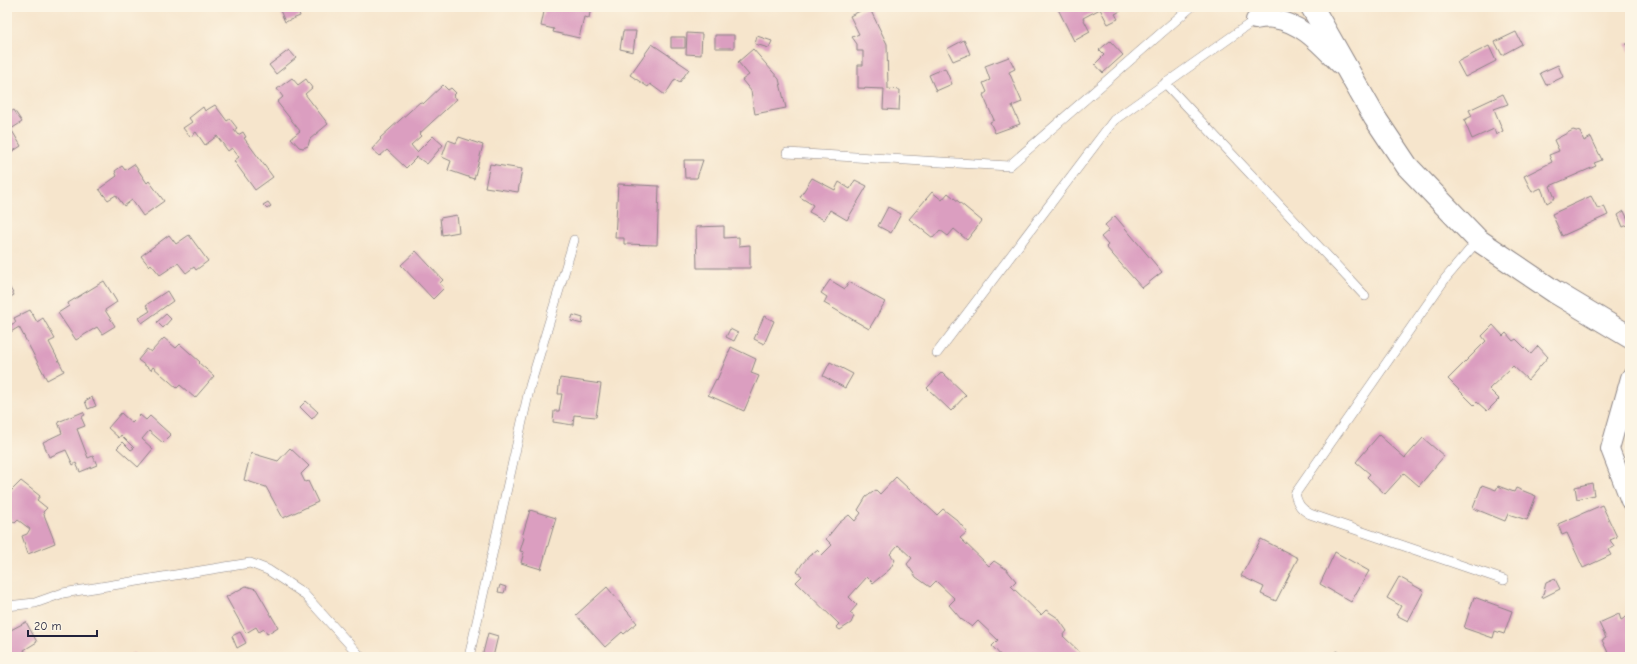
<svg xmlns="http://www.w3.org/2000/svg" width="1637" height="664" font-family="'Comic Neue',sans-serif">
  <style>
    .building { fill: #db9ec0 }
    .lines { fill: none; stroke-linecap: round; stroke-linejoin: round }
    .service-casing { stroke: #8c8484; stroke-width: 10 }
    .minor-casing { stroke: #8c8484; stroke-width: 20 }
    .tertiary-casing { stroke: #8c8484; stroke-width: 24 }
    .service { stroke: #fff; stroke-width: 9 }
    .minor { stroke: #fff; stroke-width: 18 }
    .tertiary { stroke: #fff; stroke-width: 22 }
  </style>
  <rect width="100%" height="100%" fill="#fcf5e5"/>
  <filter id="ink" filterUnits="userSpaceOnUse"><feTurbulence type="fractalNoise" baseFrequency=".025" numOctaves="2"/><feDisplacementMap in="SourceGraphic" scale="8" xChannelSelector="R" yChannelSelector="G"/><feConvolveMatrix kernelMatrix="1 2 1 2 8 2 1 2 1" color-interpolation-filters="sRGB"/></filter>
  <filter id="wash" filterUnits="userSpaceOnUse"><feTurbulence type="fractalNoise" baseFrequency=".012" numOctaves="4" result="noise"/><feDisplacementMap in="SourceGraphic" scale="16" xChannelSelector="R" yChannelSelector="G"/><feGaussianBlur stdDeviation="0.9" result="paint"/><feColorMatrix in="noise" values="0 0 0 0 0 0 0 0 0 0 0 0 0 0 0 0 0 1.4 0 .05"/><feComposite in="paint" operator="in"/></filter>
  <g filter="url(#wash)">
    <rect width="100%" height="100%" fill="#f6e5cc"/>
    <g id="blocks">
      <path class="building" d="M282 7H297L300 16 285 22 279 8Z
        M545 7H591L589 18 584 17 579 38 553 32 554 29 541 26Z
        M868 7H869L887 44 888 89 900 90 899 110 883 109 884 89 858 88V65H863V51H857V44L852 37 859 34 850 16Z
        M1062 7H1128L1115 14 1118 19 1108 24 1100 9 1083 18 1090 32 1074 41 1058 9Z
        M623 31H636L633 52 620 49Z
        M1516 32 1522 44 1502 55 1495 42Z
        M687 33 702 34 701 55 686 54Z
        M715 35H734V48H715Z
        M757 36 772 41 769 48 755 44Z
        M671 37H685V48H671Z
        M964 40 970 54 953 61 947 49Z
        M1110 41 1123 55 1103 73 1095 64 1104 55 1099 50Z
        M1630 43V52L1626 44Z
        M652 44 689 69 680 82 675 79 665 95 650 84 648 87 630 75Z
        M1489 46 1496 61 1465 77 1457 62Z
        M753 49 779 79 786 108 755 114 751 91 742 80 749 75 738 62Z
        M289 50 296 58 276 74 269 65Z
        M1009 57 1015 69 1009 72 1022 102 1012 106 1020 124 995 133 990 122 994 120 983 95 987 92 983 83 990 80 985 66Z
        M1558 65 1563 77 1546 85 1540 73Z
        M945 68 952 84 936 91 929 75Z
        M292 78 298 85 306 79 312 88 305 94 328 124 310 139 308 146 303 148 299 147 291 138 300 131 277 102 283 97 277 89Z
        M443 85 448 90 451 88 456 93 453 96 457 99 419 134 421 136 411 145 417 152 433 136 443 145 427 164 417 157 406 168 387 150 380 156 372 149 381 139 380 138 420 102 423 104Z
        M1503 94 1508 104 1494 109 1503 131 1496 135 1494 129 1472 139 1464 120 1472 116 1469 110Z
        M215 105 227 121 230 119 237 128 234 130 238 135 243 132 246 137 244 138 273 177 255 190 234 161 239 157 232 148 228 151 217 136 205 145 196 132 190 137 183 128 192 122 189 118 203 107 205 111Z
        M14 110 22 122 11 129 21 146 7 155V114Z
        M1573 130 1580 132 1584 141 1591 137 1602 160 1594 163 1596 166 1550 186 1555 198 1547 203 1541 188 1532 192 1524 176 1552 162 1549 155 1559 151 1554 140Z
        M459 137 483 145 474 179 448 170 451 161 442 157 448 140 456 143Z
        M684 160H703L697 178H685Z
        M134 164 147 183 149 181 164 201 143 216 132 200 124 206 116 195 108 200 99 189 117 176 115 171 122 166 125 170Z
        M490 164 522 169 518 192 485 187Z
        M812 178 835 190 839 182 850 189 855 180 867 186 847 220 830 210 824 220 809 212 813 205 800 197Z
        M618 184 659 186 657 245 624 244V238H615Z
        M932 192 942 200 948 193 982 221 967 240 954 229 948 236 940 230 933 238 909 219Z
        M1591 196 1598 209 1604 206 1608 215 1562 236 1552 214Z
        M268 202 271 206 267 209 263 205Z
        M888 207 901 214 891 233 878 226Z
        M1624 211 1630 224 1623 227 1618 215Z
        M457 215 459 232 442 235 440 218Z
        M1115 216 1162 272 1142 288 1106 247 1108 245 1101 237 1109 230 1105 225Z
        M724 226V238L739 237V246L750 245V268H697L696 227Z
        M169 235 176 244 189 235 208 261 196 270 194 267 186 273 178 263 160 275 151 264 149 266 141 256Z
        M416 251 443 280 440 283 444 288 433 299 401 265Z
        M830 280 845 289 849 282 885 302 869 329 824 303 827 297 821 293Z
        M104 281 117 302 105 310 115 326 102 334 97 327 76 340 58 313 69 306 68 303Z
        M7 283 14 295 7 299Z
        M167 291 173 301 142 323 139 318 150 311 146 305Z
        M30 310 37 322 43 318 55 339 49 342 64 371 47 380 19 327 9 333 7 330V327L16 322 14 318Z
        M166 314 171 319 163 328 157 322Z
        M573 315 583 318 582 324 571 321Z
        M764 316 774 321 764 344 754 339Z
        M1493 325 1503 336 1506 333 1513 341 1516 339 1531 354 1538 346 1548 357 1528 380 1513 366 1489 389 1499 399 1487 411 1477 402 1474 405 1448 379 1486 341 1482 336Z
        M730 329 738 333 734 341 726 337Z
        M164 338 176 348 180 344 200 362 199 363 214 376 195 398 180 385 177 388 153 367 151 370 138 360 147 349 151 352Z
        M731 347 756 359 751 373 759 376 744 411 708 395 716 379 717 380Z
        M830 362 853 374 845 388 823 376Z
        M942 372 966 395 951 411 927 388Z
        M560 378 601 384 596 417 574 415 573 425 553 422 554 411H559L562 394H558Z
        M92 397 96 406 88 409 85 401Z
        M306 401 318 412 312 419 300 407Z
        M83 412 85 415 81 417 85 426 77 429 88 458 93 456 97 465 80 472 76 463 73 465 66 450 49 457 43 442 62 433 58 422Z
        M121 413 132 423 140 415 146 420 150 416 171 435 163 443 149 431 142 439 153 449 138 467 117 448 123 442 131 450 134 448 121 435 119 438 108 428Z
        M1379 435 1405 458 1423 438 1444 456 1419 486 1404 473 1385 494 1367 477 1370 474 1356 462Z
        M290 448 309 466 301 474 305 482 308 481 318 502 283 518 266 487 244 480 251 453 278 461Z
        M896 477 937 515 943 509 957 520 967 532 960 538 989 566 994 561 1006 569 1016 581 1011 586 1041 615 1046 610 1058 618 1067 631 1063 636 1085 657H1002L992 646 998 640 978 621 972 627 961 619 949 605 955 599 936 581 930 587 916 577 907 564 912 558 898 545 890 554 895 560 890 569 873 583 867 577 849 597 857 605 850 613 854 616 851 623 840 630 836 627 839 624 796 582 802 576 797 572 802 564 809 556 817 550 822 555 832 545 826 539 839 523 849 515 855 521 861 513 858 510 866 497 876 490 880 494Z
        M21 481 40 496 37 500 47 508 43 512 55 543 28 554 22 536 27 534 30 529 18 520 15 523 7 517V492L9 493Z
        M1592 483 1594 495 1577 499 1575 487Z
        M1482 485 1496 490 1498 486 1514 492 1516 488 1536 496 1527 520 1508 514 1505 521 1473 508Z
        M1602 505 1617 537 1610 540 1614 547 1608 550 1611 555 1583 568 1567 533 1562 535 1558 524Z
        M530 510 556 518 541 569 521 563 524 552 520 551 524 538 522 537Z
        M1261 539 1298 558 1276 601 1261 594 1264 587 1241 576Z
        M1335 552 1369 571 1351 602 1320 584Z
        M1399 577 1424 591 1408 621 1396 615 1401 606 1387 598Z
        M1555 579 1560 589 1542 598 1546 583Z
        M500 585 506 587 504 593 498 592Z
        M246 586 256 589 278 627 267 634 264 629 259 632 256 627 246 633 226 597Z
        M607 587 637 623 624 634 622 632 605 647 576 615Z
        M1474 597 1512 611 1504 634 1495 631 1493 638 1464 628Z
        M1619 614 1621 620 1630 615V657H1610L1602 640 1606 638 1599 623Z
        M26 622 37 642 24 650 27 657H7V632Z
        M240 632 246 643 237 648 232 636Z
        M488 633 498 636 493 657H482Z
        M1337 651 1347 657H1333Z
        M133 653 137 657H128Z"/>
    </g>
  </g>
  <g filter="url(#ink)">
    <use href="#blocks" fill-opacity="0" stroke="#8c8484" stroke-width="1"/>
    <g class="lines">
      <g class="service-casing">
        <path id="service" d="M1165 83 1365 296
          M787 153 1009 166 1191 7
          M1478 240 1445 279 1295 494C1298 505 1301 509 1310 514L1504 580
          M937 353 1114 120 1255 20
          M7 606 35 603 63 593 250 563 268 570 303 593 361 657
          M469 657 530 386 574 240"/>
      </g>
      <g class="minor-casing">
        <path id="minor" d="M1255 20C1261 19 1268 18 1274 19 1302 23 1321 46 1340 65
          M1630 378 1610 449 1630 501"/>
      </g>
      <g class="tertiary-casing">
        <path id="tertiary" d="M1312 7 1375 118 1407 166 1478 240 1555 292 1630 337"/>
      </g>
      <use href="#service" class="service"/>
      <use href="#minor" class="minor"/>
      <use href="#tertiary" class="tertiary"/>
    </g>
  </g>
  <rect width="1637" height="664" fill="none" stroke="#fcf5e5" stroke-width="24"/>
  <path d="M28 630v6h69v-6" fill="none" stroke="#22223b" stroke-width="2"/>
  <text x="34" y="630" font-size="12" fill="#22223b" stroke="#fcf5e5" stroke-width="3" paint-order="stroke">20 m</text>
</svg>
